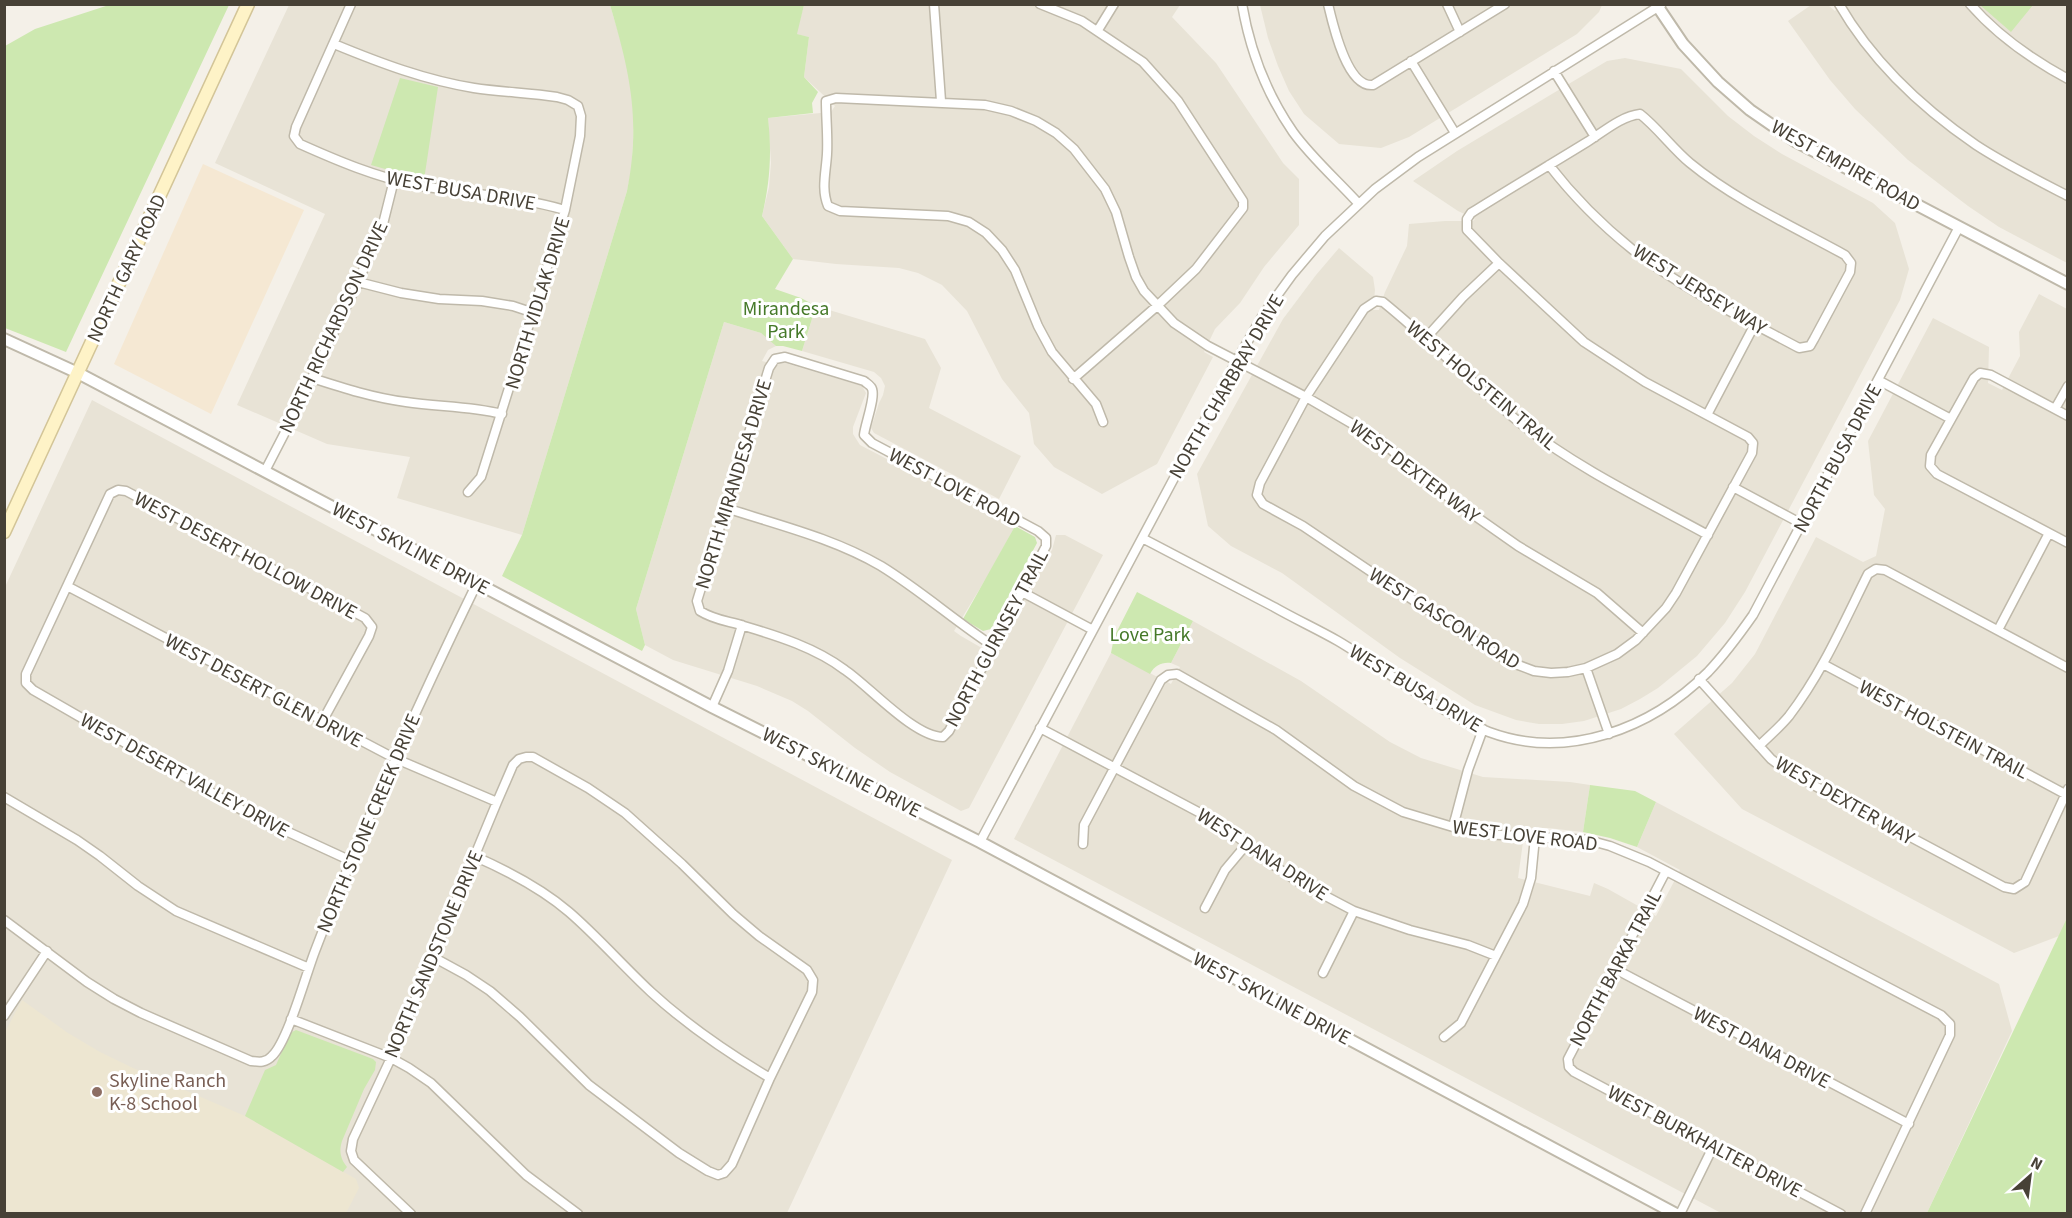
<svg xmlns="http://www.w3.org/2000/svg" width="2072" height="1218" font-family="'Source Sans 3',sans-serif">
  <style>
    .residential { fill: #e8e3d6 }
    .commercial { fill: #f5e8d3 }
    .education { fill: #ede6d1 }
    .green { fill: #cde8b0 }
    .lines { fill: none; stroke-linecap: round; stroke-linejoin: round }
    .minor-casing { stroke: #bfb9aa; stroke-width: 11 }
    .tertiary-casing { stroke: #bfb9aa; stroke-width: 14 }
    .secondary-casing { stroke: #d3c598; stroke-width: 15 }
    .minor { stroke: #fff; stroke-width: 8 }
    .tertiary { stroke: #fff; stroke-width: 10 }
    .secondary { stroke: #fef3c7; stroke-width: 12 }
    .education-dot { fill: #8d6e63; stroke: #fff; stroke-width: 2 }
    .labels { text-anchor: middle; stroke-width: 6; stroke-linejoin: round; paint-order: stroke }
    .street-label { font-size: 20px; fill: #474136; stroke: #fff }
    .park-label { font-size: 20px; fill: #457929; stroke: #fff }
    .education-label { font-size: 20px; fill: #785e54; stroke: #fff; text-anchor: start }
  </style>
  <rect width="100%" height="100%" fill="#f4f0e8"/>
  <path class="residential" d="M1840 4 2067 5V263L1999 227 1968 206 1908 160 1855 109 1830 80 1788 21 1811 5H1828L1835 11Z
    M289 5H610L623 48 631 81 634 118 632 167 627 191 522 535 397 498 410 457 327 444 237 405 325 214 215 163Z
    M804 5H1180L1172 17 1216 63 1283 163 1299 179V225L1264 267 1240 303 1215 329 1204 352 1213 357 1157 464 1102 494 1054 467 1034 444 1029 413 1002 379 967 311 942 285 918 273 899 268 836 264 793 259 762 216 769 187 771 163 768 118 831 112 835 106 804 77 809 37 796 34Z
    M1260 5H1602L1599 12 1577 34 1409 137 1381 148 1339 144 1304 114 1289 91 1278 66 1268 38Z
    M1625 58 1681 69 1728 116 1754 136 1782 154 1873 203 1895 223 1909 269 1900 300 1745 592 1725 623 1697 656 1658 688 1640 699 1621 709 1584 721 1562 724H1539L1516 720 1475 705 1400 658 1282 573 1231 546 1208 526 1197 474 1283 319 1316 275 1339 248 1373 277 1375 290 1373 310H1379L1385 292 1407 246 1409 224 1445 221H1473L1475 219 1458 211 1413 181 1457 151 1607 61Z
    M2039 294 2067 309 2068 918 2059 936 2014 953 1742 809 1674 734 1732 683 1755 654 1816 537 1863 562 1876 556 1885 509 1874 495 1868 441 1933 318 1989 347 1988 383 2002 390 2020 356 2019 332Z
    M816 306 925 339 941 368 929 408 1021 456 999 499 874 433 871 428 879 403 883 395 885 386 881 378 874 372 802 351Z
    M724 322 761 333 768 337 776 346 768 350 762 361 777 365 782 362 862 386 866 393 853 427V434L860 445 1015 526 990 572 954 631 961 636 994 655 1046 557 1052 550 1056 535H1065L1103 555 969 808 961 811 890 772 855 748 808 711 792 701 757 686 673 660 645 645 636 609Z
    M92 400 952 860 787 1213 5 1214V587Z
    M1193 621 1301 681 1390 742 1421 758 1483 777 1570 782 1590 785 1583 832 1548 828H1525L1518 878 1590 896 1594 883 1608 889 1656 916 1680 870 1637 847 1656 802 1999 984 2012 1031 1927 1213H1721L1014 839 1111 653 1171 684 1180 667 1171 663Z"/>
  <path class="commercial" d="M203 164 304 210 211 414 114 364Z"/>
  <path class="education" d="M22 1000 68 1033 100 1052 133 1068 245 1116 356 1179 359 1188 346 1213 5 1214V1032Z"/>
  <path class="green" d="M109 5H229L66 352 5 328V46L35 29Z
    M610 5H804L797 34 809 37 804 77 818 92 812 103 813 113 768 118C772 153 770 183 762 216L793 259 775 289 801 298 816 306 802 351 783 346H776L761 333 724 322 636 609 645 645 642 651 502 576 522 535 627 191C641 121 630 72 610 5Z
    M1980 5V4L2033 5 2011 32Z
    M400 78 438 87 424 180 371 165Z
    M1015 526 1035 537 1037 543 991 629 983 631 963 619Z
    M1137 592 1193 621 1171 663C1162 662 1155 665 1150 674L1111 653 1114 637Z
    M1590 785 1635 791 1656 802 1637 847 1610 838 1583 832Z
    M2067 918V1213H1927Z
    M296 1030 373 1059 376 1062 375 1070 364 1089 342 1141C339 1151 340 1158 347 1167L343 1172 245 1116 265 1070 276 1065 290 1033Z"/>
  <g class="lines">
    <g class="minor-casing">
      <path id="minor" d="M351 4 296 127 294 136 300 144C338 161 376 177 416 185 466 194 517 196 565 210
        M934 4 941 101
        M1040 4 1082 21 1143 62 1178 101 1243 201V208L1196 269 1157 306 1073 379
        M1242 4C1250 51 1266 93 1293 132 1311 157 1337 180 1358 203
        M1328 4C1333 25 1347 88 1373 85L1505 4
        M1447 4 1460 32
        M1839 4C1872 61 1922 108 1976 145 2005 164 2037 180 2068 196
        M1970 4C1998 36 2031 59 2068 79
        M1098 30 1114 4
        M334 44C380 63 425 80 474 88 501 92 529 93 557 97L568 100 578 106 581 116 580 136 565 210 481 477 468 492
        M1411 61 1455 133
        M1554 71 1595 137
        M1549 165C1573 196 1603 226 1633 250 1683 289 1743 318 1799 348L1810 346 1814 339 1850 272 1851 263 1845 255C1794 227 1735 200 1690 163 1672 148 1658 128 1640 114 1621 116 1602 133 1587 142 1548 166 1509 189 1471 213L1467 219V230L1499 263 1584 342 1645 382 1748 437 1753 443 1752 453 1676 593 1666 608 1636 640 1617 654 1586 668 1568 672 1551 673 1534 671 1513 663 1493 652 1462 633 1303 526 1263 504 1257 495 1260 483 1306 397 1364 309 1376 301 1383 302C1430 340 1473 384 1520 423 1577 468 1644 500 1708 535
        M358 282 401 293 439 299 482 301 513 306 534 313
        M1425 339 1463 297 1499 263
        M785 357 864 381C865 382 871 386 871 387 877 394 865 424 864 435L872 443 1038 531 1046 538V546L949 731 943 737C914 737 869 686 845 670 816 648 778 636 744 626 728 621 714 620 700 611L697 601 769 368 775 359Z
        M312 378C343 388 374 398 406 402 439 407 469 406 502 414
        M1878 380 1951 419
        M2055 409 2068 386
        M1707 415 1755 324
        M2068 416 1991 375 1980 373 1974 378 1931 455 1930 466 1937 474 2068 543
        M1103 422 1096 404 1052 352 1038 326 1015 270 1002 250 986 233 969 222 948 216 840 211 828 206C821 189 826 172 827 154 828 137 826 119 826 101L836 98 985 105 1011 111 1036 121 1056 133 1074 149 1105 189 1116 212 1129 257 1136 277 1144 291 1174 323 1208 346 1306 397 1380 440 1434 487 1518 546 1597 593 1643 633
        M265 471 295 413 358 282 383 224 394 180
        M1733 487 1802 524
        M726 508C778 525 833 538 881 566 920 590 955 621 993 646
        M1142 538C1186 561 1230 584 1274 607 1295 619 1317 629 1338 641 1387 670 1437 712 1489 732 1567 761 1651 729 1708 672 1725 654 1739 635 1753 615L1959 227
        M67 586 394 758 497 802
        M1022 592 1093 630
        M1998 630 2049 533
        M1823 664 2065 794
        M1586 668 1609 734
        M1699 679 1771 759 1787 771 2004 887 2014 889 2025 882 2068 789
        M712 707 728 671 742 625
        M322 722 369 636 372 627 365 618 126 491 118 490 110 494 26 674V683L33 690 247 813 349 860
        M1040 728 1204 815 1230 831 1272 864 1297 881 1354 911 1410 930 1468 945 1496 956
        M1759 746C1769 736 1780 727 1789 716 1822 673 1844 622 1868 574L1876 569 1885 570 2068 668
        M4 797 77 840 100 856 138 886 176 911 309 968
        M1453 827 1468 770 1483 729
        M980 842 1237 360 1263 315 1292 275 1325 236 1375 189 1418 157 1661 5
        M1083 844 1084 825 1161 680 1168 675 1177 674 1276 730 1354 786 1403 812 1453 827 1485 834 1588 840 1610 846 1649 862 1941 1015 1950 1024V1035L1865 1214
        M474 856C508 871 541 888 569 912 598 937 623 966 651 992 687 1025 728 1053 770 1078
        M1666 871 1568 1059 1569 1067 1574 1072 1841 1214
        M1205 908 1225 870 1246 845
        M4 920 87 982 114 999 141 1013 251 1061C259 1062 266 1063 272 1056 288 1041 306 974 315 951 363 825 418 704 477 583
        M1615 969 1909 1124
        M1323 973 1354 911
        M4 1016 47 951
        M291 1019 391 1058 409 1068 431 1083 526 1175 578 1214
        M1444 1037 1461 1023 1523 904 1531 878 1535 837
        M411 1214 354 1160 351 1151 353 1139 391 1058 497 802 513 765 519 759 526 757H533L588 788 625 813 682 864 733 914 759 936 807 970 813 980 812 992 770 1078 732 1164 724 1173 718 1175 708 1171 679 1153 589 1085 520 1017 490 991 466 975 433 957
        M1680 1214 1713 1147"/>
    </g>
    <g class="tertiary-casing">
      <path id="tertiary" d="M1656 4 1683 44 1718 82 1750 110 1795 141 2068 284
        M4 339 78 373 712 707 980 842 1676 1214"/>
    </g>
    <g class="secondary-casing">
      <path id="secondary" d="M4 532 248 4"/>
    </g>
    <use href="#minor" class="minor"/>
    <use href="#tertiary" class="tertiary"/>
    <use href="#secondary" class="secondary"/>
  </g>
  <circle class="education-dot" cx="97" cy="1092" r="6"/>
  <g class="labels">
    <g class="street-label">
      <text transform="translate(1846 165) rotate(29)" y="7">WEST EMPIRE ROAD</text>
      <text transform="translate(461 190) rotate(10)" y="7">WEST BUSA DRIVE</text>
      <text transform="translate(126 268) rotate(-65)" y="7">NORTH GARY ROAD</text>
      <text transform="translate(1700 289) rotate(32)" y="7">WEST JERSEY WAY</text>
      <text transform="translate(537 303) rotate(-73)" y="7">NORTH VIDLAK DRIVE</text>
      <text transform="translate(333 327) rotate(-65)" y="7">NORTH RICHARDSON DRIVE</text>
      <text transform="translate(1482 385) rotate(40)" y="7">WEST HOLSTEIN TRAIL</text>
      <text transform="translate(1226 386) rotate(-60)" y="7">NORTH CHARBRAY DRIVE</text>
      <text transform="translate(1837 458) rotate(-62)" y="7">NORTH BUSA DRIVE</text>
      <text transform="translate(1415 471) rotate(37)" y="7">WEST DEXTER WAY</text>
      <text transform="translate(733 484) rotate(-73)" y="7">NORTH MIRANDESA DRIVE</text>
      <text transform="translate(955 487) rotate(28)" y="7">WEST LOVE ROAD</text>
      <text transform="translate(411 548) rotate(28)" y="7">WEST SKYLINE DRIVE</text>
      <text transform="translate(246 555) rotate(28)" y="7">WEST DESERT HOLLOW DRIVE</text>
      <text transform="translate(1445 618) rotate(32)" y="7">WEST GASCON ROAD</text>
      <text transform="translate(996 638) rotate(-62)" y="7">NORTH GURNSEY TRAIL</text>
      <text transform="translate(1416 688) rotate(31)" y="7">WEST BUSA DRIVE</text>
      <text transform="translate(264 690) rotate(28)" y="7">WEST DESERT GLEN DRIVE</text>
      <text transform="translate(1944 729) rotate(28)" y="7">WEST HOLSTEIN TRAIL</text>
      <text transform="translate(842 772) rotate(27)" y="7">WEST SKYLINE DRIVE</text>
      <text transform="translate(185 775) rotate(29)" y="7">WEST DESERT VALLEY DRIVE</text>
      <text transform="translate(1845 800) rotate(30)" y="7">WEST DEXTER WAY</text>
      <text transform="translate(368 823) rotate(-67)" y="7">NORTH STONE CREEK DRIVE</text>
      <text transform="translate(1525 835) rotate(7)" y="7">WEST LOVE ROAD</text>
      <text transform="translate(1263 854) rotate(33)" y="7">WEST DANA DRIVE</text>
      <text transform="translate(433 954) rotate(-67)" y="7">NORTH SANDSTONE DRIVE</text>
      <text transform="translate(1615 968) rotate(-62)" y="7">NORTH BARKA TRAIL</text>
      <text transform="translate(1272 998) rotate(28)" y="7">WEST SKYLINE DRIVE</text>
      <text transform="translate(1762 1047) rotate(28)" y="7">WEST DANA DRIVE</text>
      <text transform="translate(1705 1141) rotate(28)" y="7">WEST BURKHALTER DRIVE</text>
    </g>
    <g class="park-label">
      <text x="786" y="315">Mirandesa<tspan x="786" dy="23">Park</tspan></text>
      <text x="1150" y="641">Love Park</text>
    </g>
    <g class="education-label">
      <text x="109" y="1087">Skyline Ranch<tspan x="109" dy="23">K-8 School</tspan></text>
    </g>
  </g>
  <rect width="2072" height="1218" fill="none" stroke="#474136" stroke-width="12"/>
  <g transform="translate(2030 1176) rotate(28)" stroke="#ffffff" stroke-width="4.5" paint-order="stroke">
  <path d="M0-4.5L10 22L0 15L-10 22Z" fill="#474136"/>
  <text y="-9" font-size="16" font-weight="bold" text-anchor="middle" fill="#474136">N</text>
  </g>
</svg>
